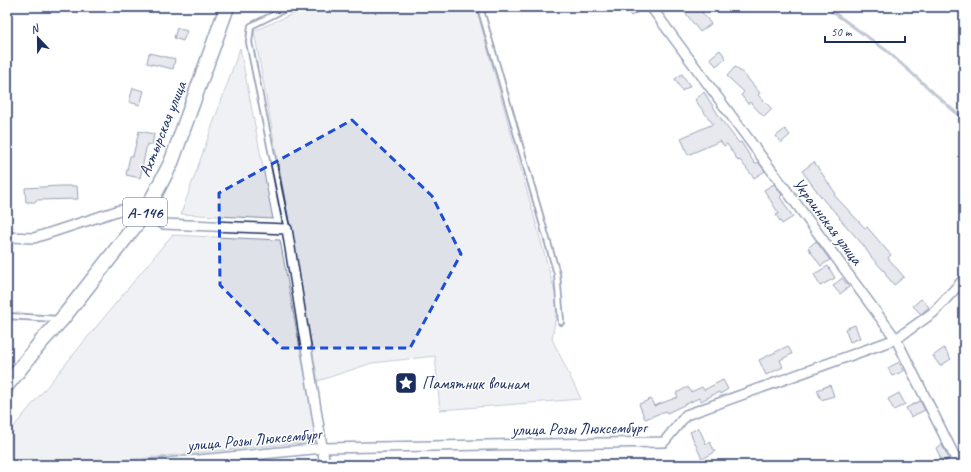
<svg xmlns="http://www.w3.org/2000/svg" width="971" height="472" font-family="Caveat,sans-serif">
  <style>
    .green { fill: #dee1e7; stroke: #7c88a2 }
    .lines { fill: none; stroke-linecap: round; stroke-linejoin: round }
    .stream { stroke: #77839f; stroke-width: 3 }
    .building { fill: #caceda; stroke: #1b2f5e }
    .service-casing { stroke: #1b2f5e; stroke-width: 8 }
    .minor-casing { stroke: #1b2f5e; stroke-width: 12 }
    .trunk-casing { stroke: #1b2f5e; stroke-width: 17 }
    .service { stroke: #fff; stroke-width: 4.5 }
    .minor { stroke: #fff; stroke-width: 9 }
    .trunk { stroke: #fff; stroke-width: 14 }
    .marked { fill: none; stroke: #1d4ed8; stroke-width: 3; stroke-dasharray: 8 5; stroke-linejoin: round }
    .labels { text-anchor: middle; stroke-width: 3; stroke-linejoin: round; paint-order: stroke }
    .shield { fill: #fff; stroke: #5f6d8e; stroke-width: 1 }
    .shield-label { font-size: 16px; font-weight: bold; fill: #1b2f5e }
    .street-label { font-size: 17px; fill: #1b2f5e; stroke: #fff }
    .poi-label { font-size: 17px; fill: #1b2f5e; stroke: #fff; text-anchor: start }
  </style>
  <rect width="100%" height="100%" fill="#fff"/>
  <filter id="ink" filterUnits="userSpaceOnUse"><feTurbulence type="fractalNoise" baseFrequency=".025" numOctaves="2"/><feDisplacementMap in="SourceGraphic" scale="8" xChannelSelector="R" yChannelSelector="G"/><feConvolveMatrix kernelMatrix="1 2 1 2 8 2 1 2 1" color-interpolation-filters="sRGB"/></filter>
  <g filter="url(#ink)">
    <path class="green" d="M308 7H476L558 303 552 339 581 399 440 410 435 356 372 363 318 381 254 31Z
      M240 48 273 219 181 214Z
      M172 235 280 240 317 441 75 465H7V435Z"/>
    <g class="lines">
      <path class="stream" d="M826 7 887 51 964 120"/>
    </g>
    <path class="building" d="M625 7H645V8L631 16Z
      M681 7H698L711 24 700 32Z
      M177 28 187 31 183 41 174 38Z
      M720 50 726 58 716 66 710 58Z
      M149 53 175 59 173 69 147 63Z
      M735 67 744 74 760 93 758 95 772 109 764 117 750 102 748 104 741 95 744 92 727 76Z
      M682 74 690 86 682 91 675 79Z
      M133 88 144 91 140 105 129 102Z
      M704 92 723 122 739 143 741 142 755 164 758 162 765 171 754 178 740 160 738 161 727 144 724 146 720 141 688 155 681 138 713 124 695 100Z
      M785 129 790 135 781 143 776 136Z
      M139 131 154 134 152 145 147 144 140 178 126 175 130 156H133Z
      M814 162 836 194 834 195 865 228 867 227 891 255 888 258 904 277 894 285 885 274 886 273 871 257 864 246 839 218 840 217 825 202 802 171Z
      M774 184 782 195 780 197 793 217 782 224 776 215 779 214 764 190Z
      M60 186H77L78 199 36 200V202H26L25 188Z
      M816 241 830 260 821 266 808 248Z
      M828 266 835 278 820 286 814 274Z
      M842 278 849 287 840 294 833 286Z
      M921 299 929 307 921 314 913 306Z
      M855 325 860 338 850 342 845 329Z
      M788 346 792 354 780 360 783 367 766 375 759 360Z
      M944 348 951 359 940 366 933 356Z
      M899 362 904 371 892 376 888 368Z
      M723 380 728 389 720 394 719 392 701 401 699 398 667 413 666 411 645 419 639 404 651 399 654 406 678 397 676 393 688 387 691 392 702 387 704 390Z
      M830 385 834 396 821 400 817 390Z
      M899 393 905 404 894 410 888 399Z
      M920 401 925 410 911 417 906 408Z
      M699 428 706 444 710 442 715 452 702 459 690 432Z
      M942 445 949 458 942 461 936 448Z"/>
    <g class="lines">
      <g class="service-casing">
        <path id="service" d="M480 7 557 274 561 322
          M287 229 249 42 251 26 289 7
          M7 316 58 319"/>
      </g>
      <g class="minor-casing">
        <path id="minor" d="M651 7 896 339 959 465
          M7 237 34 238 120 210 145 213 163 224 287 229 325 465
          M146 465 323 448 664 442 686 415 896 339 934 312 964 279
          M949 465 964 455"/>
      </g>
      <g class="trunk-casing">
        <path id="trunk" d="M7 385 41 342 62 319 145 213 171 163 227 7"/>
      </g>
      <use href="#service" class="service"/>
      <use href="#minor" class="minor"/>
      <use href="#trunk" class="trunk"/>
    </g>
  </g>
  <path d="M0 0H971V472H0ZM352 120 432 196 461 254 410 348H282L220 285 219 193Z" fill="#fff" fill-opacity=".55" fill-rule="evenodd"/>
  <path class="marked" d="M352 120 432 196 461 254 410 348H282L220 285 219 193Z"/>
  <defs>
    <g id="sight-square" transform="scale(1.15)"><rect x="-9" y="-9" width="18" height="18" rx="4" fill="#1b2f5e" stroke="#fff"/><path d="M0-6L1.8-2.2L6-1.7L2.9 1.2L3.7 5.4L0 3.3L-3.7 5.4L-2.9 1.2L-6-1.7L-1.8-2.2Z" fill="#fff"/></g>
  </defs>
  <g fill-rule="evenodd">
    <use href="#sight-square" x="406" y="383"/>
  </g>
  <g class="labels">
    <rect class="shield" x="123" y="198" width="44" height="28" rx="3"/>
    <g class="shield-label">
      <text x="145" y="218">А-146</text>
    </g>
    <g class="street-label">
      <text transform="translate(162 129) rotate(-68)" y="6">Ахтырская улица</text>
      <text transform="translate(828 221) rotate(53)" y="6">Украинская улица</text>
      <text transform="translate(579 428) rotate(-1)" y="6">улица Розы Люксембург</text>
      <text transform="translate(254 439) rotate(-5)" y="6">улица Розы Люксембург</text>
    </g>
    <g class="poi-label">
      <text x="422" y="389">Памятник воинам</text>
    </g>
  </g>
  <rect width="971" height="472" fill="none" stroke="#fff" stroke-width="24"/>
  <rect x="12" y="12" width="947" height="448" fill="none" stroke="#1b2f5e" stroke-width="1.5" filter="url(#ink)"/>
  <g transform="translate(38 38) rotate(338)" stroke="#ffffff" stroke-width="3" paint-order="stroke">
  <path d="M0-3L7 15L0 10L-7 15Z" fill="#1b2f5e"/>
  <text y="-6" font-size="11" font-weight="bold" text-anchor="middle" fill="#1b2f5e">N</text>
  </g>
  <path d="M825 36v6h80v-6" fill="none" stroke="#1b2f5e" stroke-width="2"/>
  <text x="831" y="36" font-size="12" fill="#1b2f5e" stroke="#ffffff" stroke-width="3" paint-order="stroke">50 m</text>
</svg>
